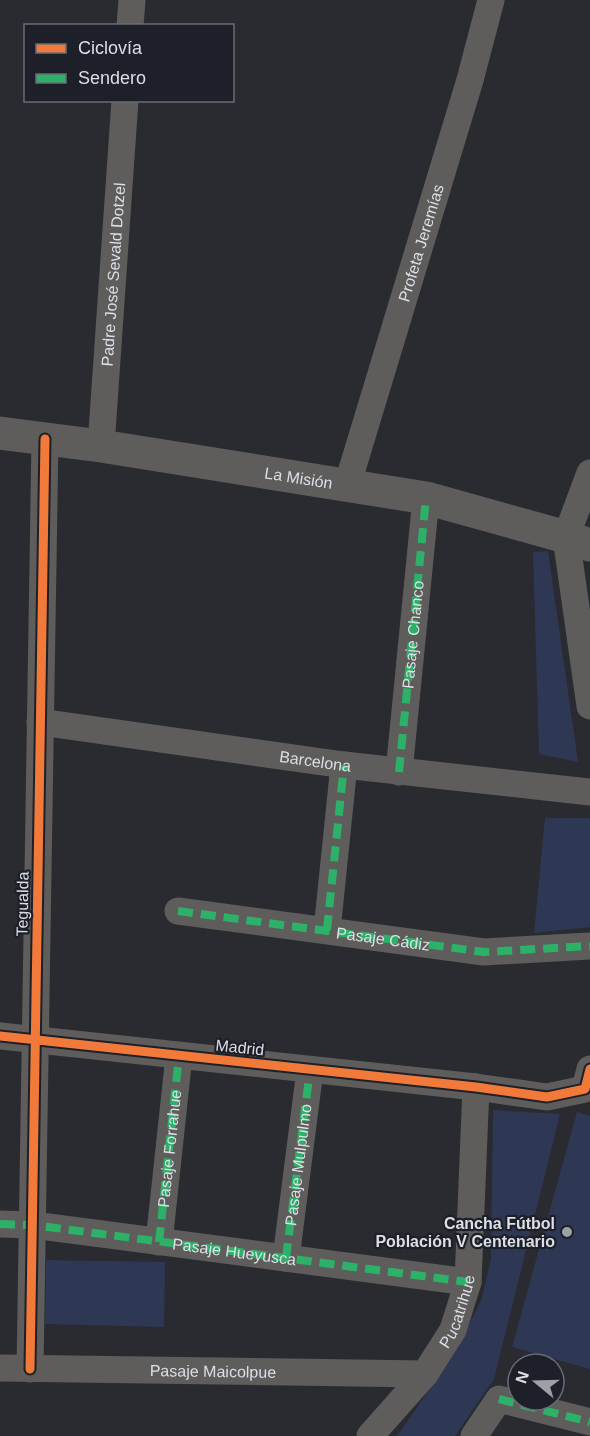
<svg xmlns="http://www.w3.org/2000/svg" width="590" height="1436" font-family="Helvetica,sans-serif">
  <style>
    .green { fill: #2e3854 }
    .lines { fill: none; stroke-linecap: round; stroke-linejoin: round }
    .minor { stroke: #5e5d5c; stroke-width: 27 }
    .tertiary { stroke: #5e5d5c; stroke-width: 33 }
    .quiet { stroke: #2db169; stroke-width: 8; stroke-dasharray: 15 8; stroke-linecap: butt }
    .cycleway-casing { stroke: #1d2029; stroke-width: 13 }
    .cycleway { stroke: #f17a3a; stroke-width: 9 }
    .poi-dot { fill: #9ea0a6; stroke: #1d2029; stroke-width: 2 }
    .labels { text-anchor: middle; stroke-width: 4.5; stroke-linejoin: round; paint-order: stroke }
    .street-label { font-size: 16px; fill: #dcdfe5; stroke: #1d2029 }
    .poi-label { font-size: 16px; font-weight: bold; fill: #dcdfe5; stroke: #1d2029; text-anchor: end }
  </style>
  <rect width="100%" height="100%" fill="#2a2b30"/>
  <path class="green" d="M548 551 578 762 539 754 533 552Z
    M545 818H590V927L534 933Z
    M493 1110 560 1114 494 1379 455 1436H397L452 1357 481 1301 491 1259Z
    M577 1112 590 1116V1369L512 1347Z
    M46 1260 165 1262 164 1327 45 1324Z"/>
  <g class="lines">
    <g class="minor">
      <path d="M130 26 132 0"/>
      <path id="s1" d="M101 446 125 100"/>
      <path d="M590 473 566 537 590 706"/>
      <path id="s2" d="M347 486 470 80 491 0"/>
      <path id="s3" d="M40 722 344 765 590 792"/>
      <path id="s4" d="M399 772 426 498"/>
      <path id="s5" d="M178 911 484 952 590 946"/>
      <path d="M327 930 344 765"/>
      <path d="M0 1036 476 1087 547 1097 585 1089 590 1069"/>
      <path id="s6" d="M0 1224 33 1225 468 1282"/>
      <path d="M159 1242 179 1056"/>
      <path d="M286 1258 310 1070"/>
      <path id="s7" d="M0 1368 425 1374"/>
      <path d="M30 1369 45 439"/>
      <path id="s8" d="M370 1436 425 1374 453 1330 468 1282 476 1087"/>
      <path d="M474 1436 499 1399 590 1422"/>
    </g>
    <path class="tertiary" id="s9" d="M0 433 101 446 426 498 566 537 590 545"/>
    <g class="quiet">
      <path d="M399 772 426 498"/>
      <path d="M178 911 484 952 590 946"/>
      <path d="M327 930 344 765"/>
      <path d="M0 1224 33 1225 468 1282"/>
      <path id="s10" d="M159 1242 179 1056"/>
      <path id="s11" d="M286 1258 310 1070"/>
      <path d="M499 1399 590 1422"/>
    </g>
    <g class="cycleway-casing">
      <path id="cycleway" d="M0 1036 476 1087 547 1097 585 1089 590 1069
        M30 1369 45 439"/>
    </g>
    <use href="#cycleway" class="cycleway"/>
  </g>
  <circle class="poi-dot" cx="567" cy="1232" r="6"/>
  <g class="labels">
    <g class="street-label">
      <text dy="6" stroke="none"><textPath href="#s2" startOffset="254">Profeta Jeremías</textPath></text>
      <text dy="6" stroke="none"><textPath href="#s1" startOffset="172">Padre José Sevald Dotzel</textPath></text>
      <text dy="6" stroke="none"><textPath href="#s9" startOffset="302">La Misión</textPath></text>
      <text dy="6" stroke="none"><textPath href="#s4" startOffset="138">Pasaje Chanco</textPath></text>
      <text dy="6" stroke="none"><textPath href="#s3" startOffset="278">Barcelona</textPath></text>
      <text transform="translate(22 904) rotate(-89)" y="6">Tegualda</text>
      <text dy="6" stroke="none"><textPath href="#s5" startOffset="207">Pasaje Cádiz</textPath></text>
      <text transform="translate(240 1047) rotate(6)" y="6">Madrid</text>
      <text dy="6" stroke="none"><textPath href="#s10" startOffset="94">Pasaje Forrahue</textPath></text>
      <text dy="6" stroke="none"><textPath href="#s11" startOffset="94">Pasaje Mulpulmo</textPath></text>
      <text dy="6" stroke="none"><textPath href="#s6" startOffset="236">Pasaje Hueyusca</textPath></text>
      <text dy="6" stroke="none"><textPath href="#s8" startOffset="154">Pucatrihue</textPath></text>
      <text dy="6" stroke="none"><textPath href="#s7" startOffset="213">Pasaje Maicolpue</textPath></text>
    </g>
    <g class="poi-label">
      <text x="555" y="1229">Cancha Fútbol<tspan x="555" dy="18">Población V Centenario</tspan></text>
    </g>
  </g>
  <rect x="24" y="24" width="210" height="78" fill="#1d2029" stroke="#696c74" stroke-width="1.5"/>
  <rect x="36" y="44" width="30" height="9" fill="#f17a3a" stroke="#696c74" stroke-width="1.5"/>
  <text x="78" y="54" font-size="18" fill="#dcdfe5">Ciclovía</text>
  <rect x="36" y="74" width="30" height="9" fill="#2db169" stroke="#696c74" stroke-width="1.5"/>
  <text x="78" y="84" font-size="18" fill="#dcdfe5">Sendero</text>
  <g transform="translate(536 1382) rotate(289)"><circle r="28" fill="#1d2029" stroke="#696c74" stroke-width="1.5"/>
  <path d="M0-4.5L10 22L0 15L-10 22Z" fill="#9ea0a6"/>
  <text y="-9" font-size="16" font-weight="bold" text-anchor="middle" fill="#dcdfe5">N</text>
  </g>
</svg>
